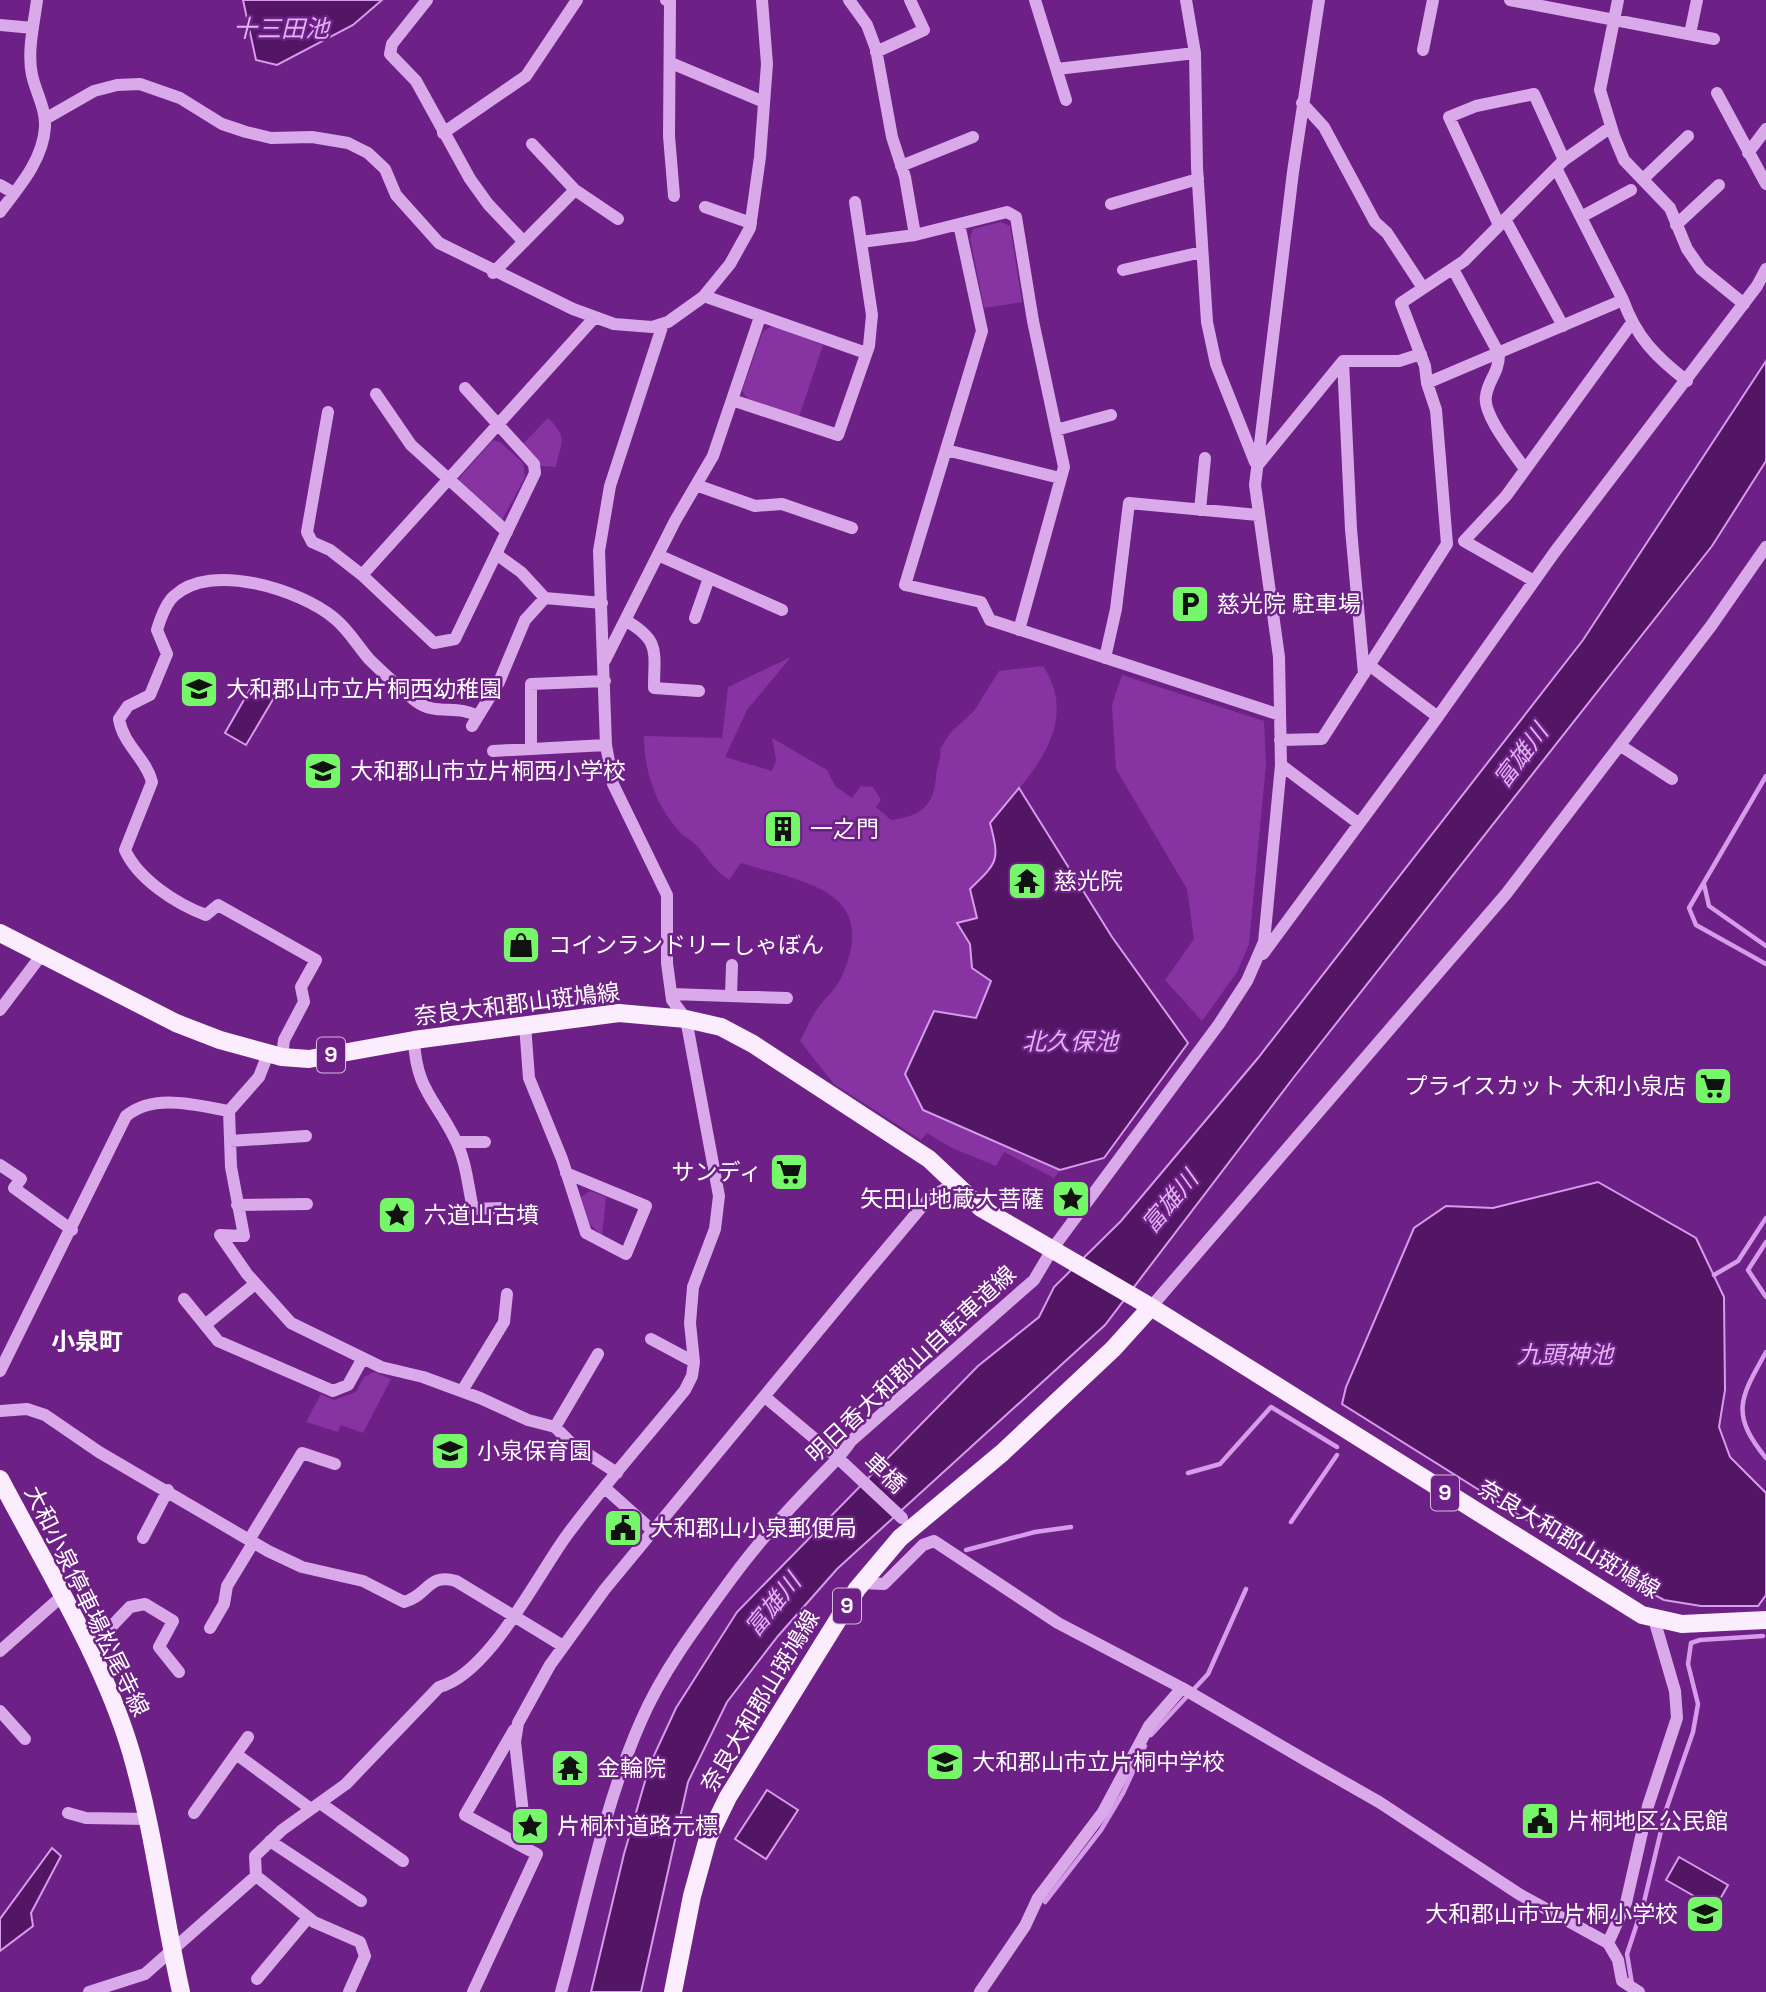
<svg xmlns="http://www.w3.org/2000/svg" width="1766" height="1992" font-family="'Space Grotesk','Noto Sans JP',sans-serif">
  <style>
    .green { fill: #8734a2 }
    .water { fill: #521664; stroke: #d69ceb; stroke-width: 2 }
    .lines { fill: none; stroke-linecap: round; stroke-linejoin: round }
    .stream { stroke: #d69ceb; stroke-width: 4.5 }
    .minor { stroke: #d9a9ea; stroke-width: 12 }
    .major { stroke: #fbecfe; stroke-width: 18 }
    .labels { text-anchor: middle; stroke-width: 5; stroke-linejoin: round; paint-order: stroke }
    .shield { fill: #6d2085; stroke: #d3bcda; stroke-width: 2 }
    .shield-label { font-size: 21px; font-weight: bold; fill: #fff }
    .poi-label { font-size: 23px; fill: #fff; stroke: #6d2085; text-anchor: start }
    .street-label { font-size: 23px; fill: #fff; stroke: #6d2085 }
    .water-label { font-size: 24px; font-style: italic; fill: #e1b4f1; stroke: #6d2085 }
    .neighbourhood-label { font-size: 24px; font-weight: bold; fill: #fff; stroke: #6d2085 }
  </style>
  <rect width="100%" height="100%" fill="#6d2085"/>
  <path class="green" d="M1001 222 1010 226 1022 302 984 308 970 238 973 229Z
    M773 326 823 345 799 417 748 399 742 391 763 331Z
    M548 418C569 439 561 440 556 467L541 466 523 444Z
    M493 440 500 442 523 463 525 477 501 522 455 483Z
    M791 657 747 710 725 757 772 771 776 760 772 738 827 770 835 786 852 798 861 786 873 787 881 800 876 807 891 820C921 816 934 806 936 776 936 766 942 760 940 749L951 732 974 711 999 671 1043 666C1083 727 1027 778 990 823 999 859 997 863 971 889L977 918 957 924 970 944 972 968 991 981 976 1019 923 1110 1060 1170 1054 1178 1004 1152 996 1166 950 1147 927 1133 921 1140 834 1084 800 1041C806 1030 811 1017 818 1008 826 997 835 990 841 978 881 890 806 883 741 863L729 880C715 871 707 857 696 845 691 839 683 837 679 831 655 804 644 771 644 736L722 738 728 687Z
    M1122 675 1264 721 1266 764 1249 944 1237 972 1202 1021 1165 980 1194 939 1187 889 1116 769 1112 705Z
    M590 1191 606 1197 602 1236 590 1224 581 1197Z
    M374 1372 391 1379 363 1433 341 1425 338 1432 306 1422 321 1394 334 1400 356 1392 364 1377Z"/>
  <path class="water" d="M243 0H382L353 25 277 65 256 60Z
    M1766 361V461L1712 546 1294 1077 1105 1325 837 1569 778 1636 727 1702 688 1782 641 1992H591L624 1854 650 1764 676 1708 737 1612 978 1366 1039 1317 1054 1287 1121 1221 1258 1058 1583 640Z
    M253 684 275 696 246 745 225 733Z
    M1019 788 1112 937 1188 1043 1104 1158 1060 1170 923 1110 905 1074 934 1011 976 1018 991 981 972 968 970 944 957 923 977 918 970 889C998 862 1000 861 990 823Z
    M1598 1182 1696 1238 1724 1297 1725 1390 1719 1427 1730 1457 1766 1493V1595L1758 1606H1701L1664 1600 1602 1567 1342 1404 1346 1387 1414 1228 1446 1206 1493 1208Z
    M767 1790 798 1810 766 1859 735 1839Z
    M52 1848 61 1856 31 1913 33 1926 0 1951V1919Z
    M1679 1857 1728 1885 1715 1908 1666 1880Z"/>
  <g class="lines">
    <path class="stream" d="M1766 776 1689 908 1696 925 1766 964
      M1704 884 1709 906 1766 946
      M1766 1242 1748 1270 1766 1297
      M1714 1275 1738 1261 1766 1218
      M1766 1352C1741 1397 1729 1413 1766 1458
      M1188 1473 1220 1464 1271 1407 1337 1447
      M1291 1522 1337 1455
      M966 1550 1035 1532 1071 1527
      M1151 1735 1208 1674 1246 1589
      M1045 1902 1101 1830 1123 1793 1145 1746
      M1632 1984 1627 1954 1644 1902 1666 1810 1693 1732 1698 1704 1688 1664 1691 1643 1700 1640 1763 1636"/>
    <path class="minor" d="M427 0 392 44 390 54 416 81 470 179 488 204 524 242
      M666 0 670 2 669 136 674 196
      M849 0 867 25 876 49 892 137 905 177 915 235
      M1035 0 1066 100
      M1186 0 1195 53 1197 167 1207 322 1216 364 1255 462
      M1510 0 1714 39
      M1618 0 1600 90 1614 136 1624 160 1670 208 1687 249 1701 269 1744 304
      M0 25 33 28
      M1690 34 1697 0
      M1423 50 1433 0
      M876 52 924 30 910 0
      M671 63 764 102
      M1057 69 1195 53
      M1717 93 1766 184
      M1302 103 1324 127 1375 222 1387 233 1423 288
      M45 119 94 91 117 85 140 84 180 98 222 124 246 132 271 138 312 137 348 143 368 153 385 169 396 195 439 243 573 309 614 324 652 327 668 322 703 297 730 264 750 228 760 157 767 64 762 0
      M443 133 526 76 577 0
      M532 144 575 190 618 219
      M1748 153 1766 129
      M901 166 973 137
      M1643 179 1688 136
      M0 185 14 193
      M1111 204 1198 179
      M705 207 751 223
      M0 212C19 187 43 160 45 127 46 109 36 93 32 75 27 51 34 24 37 0
      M1581 217 1631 190
      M1505 219 1563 326
      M959 224 982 331 905 585 981 602 990 620 1280 715
      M1499 225 1449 117 1476 106 1534 94 1564 160
      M1676 225 1719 185
      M861 242 915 235 1007 212 1016 217 1033 321 1064 467 1019 630
      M1453 269 1499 354C1499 373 1488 380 1486 396 1482 414 1514 453 1525 469
      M1123 270 1202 252
      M493 273 575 190
      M704 296 866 353
      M1623 300C1636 337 1656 357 1687 381
      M1343 361 1351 529 1364 674
      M1343 361H1399L1421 354
      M1427 383 1623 300 1556 168
      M376 394 411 445 507 532
      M732 400 838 435 869 346 872 315 855 202
      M328 412 307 532 312 542 330 550 362 575 434 643 455 639 535 473 534 464 465 388
      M1056 430 1111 415
      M946 450 1060 478
      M1257 466 1343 361
      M696 485 755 506 782 504 852 528
      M1200 510 1205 458
      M496 554 521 572 545 598 602 603
      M658 555 782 610
      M362 575 595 317
      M1534 581 1464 541 1506 496 1631 324
      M695 618 709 578
      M625 620C661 641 654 651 654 688L699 691
      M1105 658 1116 609 1129 503 1258 515
      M605 660 675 521 713 456 760 317
      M1369 665 1438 717
      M472 726 499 682 525 620 545 598
      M1280 740 1322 739 1447 544 1436 410 1427 383 1425 366 1401 303 1464 261 1564 160 1611 127
      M1621 746 1672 779
      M531 749V684L605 681
      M493 751 606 745
      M1281 765 1358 823
      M1263 954 1432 725 1554 553 1757 286 1766 269
      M672 994 787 998
      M731 996 732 965
      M0 1010 43 953
      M525 1025 529 1078 562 1159 586 1233 626 1254 646 1206 566 1173
      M414 1040C416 1089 435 1099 455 1139 466 1160 468 1186 473 1209L503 1208
      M282 1057 284 1040 304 1002 301 987 316 960 218 905 206 915C176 904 138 879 125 850L152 782C146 758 123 745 119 719L128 706 150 695 167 654 157 630C160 620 166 603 174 596 211 561 300 590 334 618 348 629 357 645 369 659 380 670 405 693 417 702 434 715 459 705 478 716
      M229 1111 231 1167 244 1236 220 1235 247 1274 291 1323 381 1367 423 1377 480 1398 528 1420 555 1427 571 1443 617 1473
      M230 1141 306 1136
      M457 1142H485
      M0 1165 21 1179 14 1188 72 1230
      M237 1205 307 1204
      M184 1299 218 1341 333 1391 348 1385 363 1358
      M1151 1307 1506 894 1711 626 1766 547
      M205 1325 255 1284
      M651 1339 694 1362
      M0 1371 126 1116C154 1093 195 1105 229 1111L259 1077 268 1054
      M462 1391 504 1322 507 1294
      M765 1397 839 1459 902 1518
      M0 1411 27 1409 45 1415 99 1452 268 1551 302 1567 363 1581 404 1602C429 1595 427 1573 456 1581L563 1646
      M555 1427 598 1354
      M605 1488 653 1531
      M143 1538 168 1490
      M249 1540 302 1453 335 1464
      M862 1583 884 1584 923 1545 934 1541 1058 1623 1182 1688 1307 1761 1379 1802 1519 1894 1608 1943 1618 1960 1622 1981 1639 1992
      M210 1628 224 1604 227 1586 253 1543
      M0 1651 61 1597
      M88 1651 130 1607 145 1604 173 1621 159 1647 179 1672
      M0 1711 25 1739
      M514 1730 465 1815 527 1849
      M236 1754 311 1809
      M320 1803 403 1861
      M68 1813 86 1818 148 1819
      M194 1813 248 1737
      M270 1841 361 1901
      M256 1876 314 1922 360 1942 365 1956 349 1992
      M1608 1943 1626 1903 1648 1806 1677 1718 1675 1691 1654 1619
      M257 1979 308 1918
      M89 1992 145 1974 256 1876 255 1856 282 1830 346 1784 439 1687C489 1674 537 1576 567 1535 604 1485 646 1438 685 1390L692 1376 694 1362 690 1323 693 1287 715 1229 719 1196 686 1019 672 1000 667 963V895L613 784 606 745 599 551 610 486 663 324
      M473 1992 537 1854 527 1849 515 1742 518 1723 550 1665 605 1589 862 1278 930 1197 954 1184
      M561 1992C586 1902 603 1807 641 1721 663 1670 699 1623 732 1578 756 1545 784 1514 812 1485 826 1470 840 1458 851 1441L1034 1280 1053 1248 1219 1024 1247 981 1264 942 1281 765 1279 657 1255 485 1293 172 1319 0
      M980 1992 1025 1926 1038 1898 1103 1812 1149 1726 1182 1688"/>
    <path class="major" d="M0 933 176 1023 220 1040 282 1057 309 1059 414 1040 619 1013 686 1019 721 1027 753 1044 929 1159 981 1208 1151 1307 1642 1615 1682 1624 1766 1620
      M0 1479C45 1565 104 1660 131 1752 154 1831 163 1912 181 1992
      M673 1992 692 1896 708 1838 728 1797 857 1589 900 1538 1002 1453 1113 1349 1151 1307"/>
  </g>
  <defs>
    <g id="parking-square" transform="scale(2.0125)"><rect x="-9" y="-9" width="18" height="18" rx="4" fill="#76f769" stroke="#6d2085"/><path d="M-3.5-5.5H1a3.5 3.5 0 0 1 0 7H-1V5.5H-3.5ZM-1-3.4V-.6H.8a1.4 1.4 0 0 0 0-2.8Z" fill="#111"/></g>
    <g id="school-square" transform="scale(2.0125)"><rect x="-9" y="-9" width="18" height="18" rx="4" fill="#76f769" stroke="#6d2085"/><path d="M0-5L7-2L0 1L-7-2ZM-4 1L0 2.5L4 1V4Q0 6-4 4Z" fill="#111"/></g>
    <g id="building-square" transform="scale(2.0125)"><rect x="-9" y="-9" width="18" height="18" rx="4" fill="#76f769" stroke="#6d2085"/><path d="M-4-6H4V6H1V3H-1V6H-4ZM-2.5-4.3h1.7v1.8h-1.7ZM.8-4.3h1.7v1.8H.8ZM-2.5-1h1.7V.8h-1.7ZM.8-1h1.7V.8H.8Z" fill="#111"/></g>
    <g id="temple-square" transform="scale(2.0125)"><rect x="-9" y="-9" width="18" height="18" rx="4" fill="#76f769" stroke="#6d2085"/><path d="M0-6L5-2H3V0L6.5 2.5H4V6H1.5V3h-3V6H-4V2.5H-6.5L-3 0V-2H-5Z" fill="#111"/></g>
    <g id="shop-square" transform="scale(2.0125)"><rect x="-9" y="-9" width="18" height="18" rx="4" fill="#76f769" stroke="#6d2085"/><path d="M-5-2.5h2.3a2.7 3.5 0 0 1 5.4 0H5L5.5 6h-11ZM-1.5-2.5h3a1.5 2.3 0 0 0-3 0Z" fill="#111"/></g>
    <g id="supermarket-square" transform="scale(2.0125)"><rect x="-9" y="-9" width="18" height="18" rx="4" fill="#76f769" stroke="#6d2085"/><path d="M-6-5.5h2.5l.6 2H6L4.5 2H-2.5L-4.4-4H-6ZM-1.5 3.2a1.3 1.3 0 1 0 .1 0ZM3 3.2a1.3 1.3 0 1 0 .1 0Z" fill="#111"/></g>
    <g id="sight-square" transform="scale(2.0125)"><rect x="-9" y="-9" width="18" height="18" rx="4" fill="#76f769" stroke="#6d2085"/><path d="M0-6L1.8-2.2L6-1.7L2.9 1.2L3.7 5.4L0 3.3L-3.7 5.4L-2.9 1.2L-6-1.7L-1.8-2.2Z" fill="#111"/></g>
    <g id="civic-square" transform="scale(2.0125)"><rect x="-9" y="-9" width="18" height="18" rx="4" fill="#76f769" stroke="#6d2085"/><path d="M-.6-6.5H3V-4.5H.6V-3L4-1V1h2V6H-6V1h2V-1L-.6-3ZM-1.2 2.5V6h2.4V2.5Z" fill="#111"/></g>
  </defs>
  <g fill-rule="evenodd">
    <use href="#parking-square" x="1190" y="604"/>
    <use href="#school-square" x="199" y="689"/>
    <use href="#school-square" x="323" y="771"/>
    <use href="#building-square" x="783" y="829"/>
    <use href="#temple-square" x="1027" y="881"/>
    <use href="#shop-square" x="521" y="945"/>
    <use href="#supermarket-square" x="1713" y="1086"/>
    <use href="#supermarket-square" x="789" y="1172"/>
    <use href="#sight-square" x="1071" y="1199"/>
    <use href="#sight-square" x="397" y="1215"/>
    <use href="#school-square" x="450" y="1451"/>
    <use href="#civic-square" x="623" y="1528"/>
    <use href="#school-square" x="945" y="1762"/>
    <use href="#temple-square" x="570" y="1768"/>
    <use href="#civic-square" x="1540" y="1821"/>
    <use href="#sight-square" x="530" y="1826"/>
    <use href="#school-square" x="1705" y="1914"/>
  </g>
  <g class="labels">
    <g class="shield">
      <rect x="317" y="1037.5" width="28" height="35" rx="5"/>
      <rect x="1431" y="1475.5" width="28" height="35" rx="5"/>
      <rect x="833" y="1588.5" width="28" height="35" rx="5"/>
    </g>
    <g class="shield-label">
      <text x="331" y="1062">9</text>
      <text x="1445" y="1500">9</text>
      <text x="847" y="1613">9</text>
    </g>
    <g class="poi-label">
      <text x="1217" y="612">慈光院 駐車場</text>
      <text x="226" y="697">大和郡山市立片桐西幼稚園</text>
      <text x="350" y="779">大和郡山市立片桐西小学校</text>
      <text x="810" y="837">一之門</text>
      <text x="1054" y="889">慈光院</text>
      <text x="548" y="953">コインランドリーしゃぼん</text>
      <text x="1686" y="1094" text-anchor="end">プライスカット 大和小泉店</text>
      <text x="762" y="1180" text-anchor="end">サンディ</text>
      <text x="1044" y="1207" text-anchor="end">矢田山地蔵大菩薩</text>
      <text x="424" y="1223">六道山古墳</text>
      <text x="477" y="1459">小泉保育園</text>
      <text x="650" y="1536">大和郡山小泉郵便局</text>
      <text x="972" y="1770">大和郡山市立片桐中学校</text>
      <text x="597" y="1776">金輪院</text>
      <text x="1567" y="1829">片桐地区公民館</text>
      <text x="557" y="1834">片桐村道路元標</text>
      <text x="1678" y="1922" text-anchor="end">大和郡山市立片桐小学校</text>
    </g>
    <g class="street-label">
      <text transform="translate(517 1004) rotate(-7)" y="8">奈良大和郡山斑鳩線</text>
      <text transform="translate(911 1364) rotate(-43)" y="8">明日香大和郡山自転車道線</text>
      <text transform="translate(885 1473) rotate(43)" y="8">車橋</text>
      <text transform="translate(1569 1539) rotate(31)" y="8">奈良大和郡山斑鳩線</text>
      <text transform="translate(87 1601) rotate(64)" y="8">大和小泉停車場松尾寺線</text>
      <text transform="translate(760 1701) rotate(-59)" y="8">奈良大和郡山斑鳩線</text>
    </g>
    <g class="water-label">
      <text x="281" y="37">十三田池</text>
      <text transform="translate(1521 756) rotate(-53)" y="8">富雄川</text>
      <text x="1070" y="1050">北久保池</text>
      <text transform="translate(1170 1202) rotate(-50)" y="8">富雄川</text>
      <text x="1565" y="1363">九頭神池</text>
      <text transform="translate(773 1605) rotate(-51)" y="8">富雄川</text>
    </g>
    <g class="neighbourhood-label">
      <text x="87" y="1350">小泉町</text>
    </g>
  </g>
</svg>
